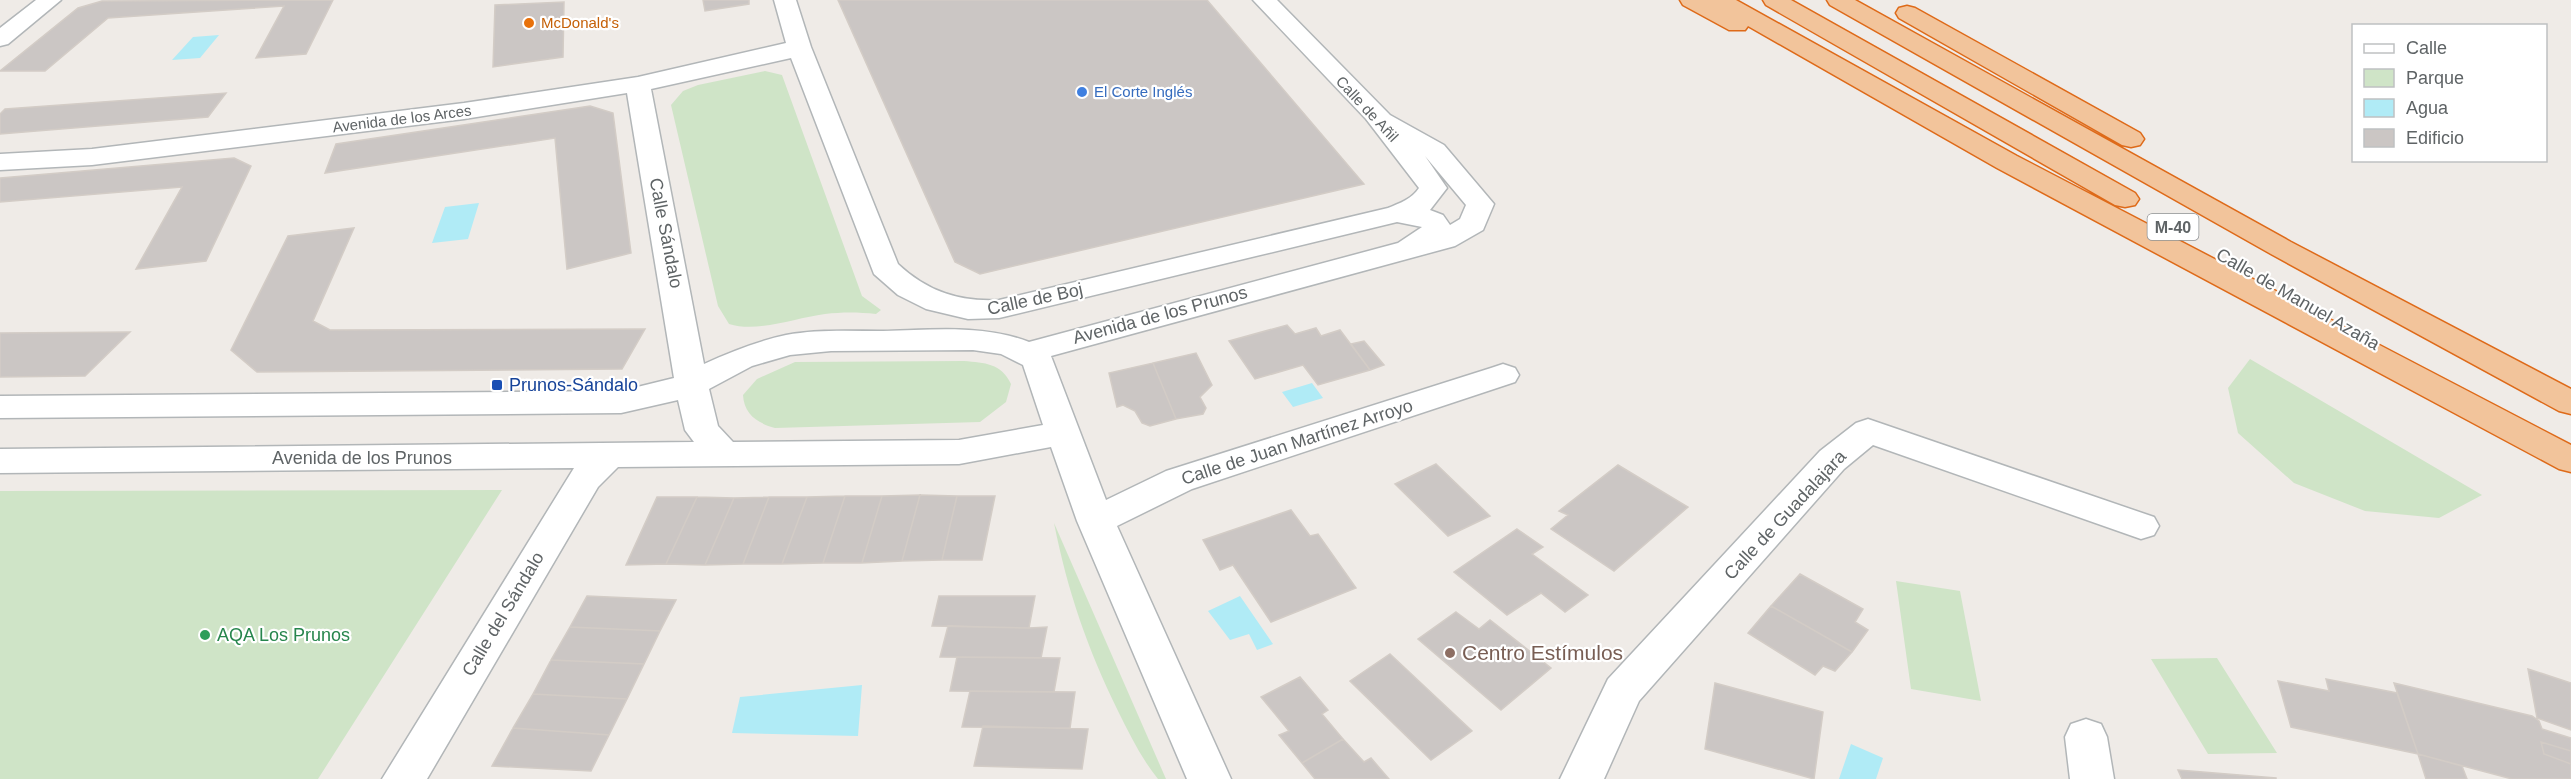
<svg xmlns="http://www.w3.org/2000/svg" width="2571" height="779" font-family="Helvetica,sans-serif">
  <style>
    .green { fill: #cfe4c7 }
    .water { fill: #b0ebf6 }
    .building { fill: #cbc6c4; stroke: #d3ccc6; stroke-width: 1.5 }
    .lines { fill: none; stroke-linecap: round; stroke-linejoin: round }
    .street-casing { stroke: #b2b6b8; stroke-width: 3 }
    .highway-casing { stroke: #de6a19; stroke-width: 3 }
    .street { fill: #fff; fill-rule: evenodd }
    .highway { fill: #f2c49b; fill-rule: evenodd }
    .food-dot { fill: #e8710a; stroke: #fff; stroke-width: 2 }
    .shop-dot { fill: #3f7fe0; stroke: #fff; stroke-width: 2 }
    .transit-dot { fill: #1a4fb4; stroke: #fff; stroke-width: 2 }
    .leisure-dot { fill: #2e9e5b; stroke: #fff; stroke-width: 2 }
    .education-dot { fill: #8d6e63; stroke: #fff; stroke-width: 2 }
    .labels { text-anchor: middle; stroke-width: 4.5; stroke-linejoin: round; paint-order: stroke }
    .far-food-label { font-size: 15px; fill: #c56008; stroke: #fff; text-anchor: start }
    .far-shop-label { font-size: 15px; fill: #366cbe; stroke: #fff; text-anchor: start }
    .far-street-label { font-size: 15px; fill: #5f6466; stroke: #fff }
    .shield { fill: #fff; stroke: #8f9294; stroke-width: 1.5 }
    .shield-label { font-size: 16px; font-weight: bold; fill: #5f6466 }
    .street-label { font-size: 18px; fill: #5f6466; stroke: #fff }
    .transit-label { font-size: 18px; fill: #164399; stroke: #fff; text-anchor: start }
    .leisure-label { font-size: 18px; fill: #27864d; stroke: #fff; text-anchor: start }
    .near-education-label { font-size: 21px; fill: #785e54; stroke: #fff; text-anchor: start }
  </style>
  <rect width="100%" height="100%" fill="#efebe7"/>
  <path class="green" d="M765 71 782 75 862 296 881 310 876 314C858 312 842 312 825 314 794 318 758 333 729 324L718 306 671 105 683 91 698 85Z
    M2250 359 2482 495 2439 518 2365 511 2294 483 2238 433 2228 388Z
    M964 361C985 363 1001 363 1011 384L1006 402 980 422 775 428C757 423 744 414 743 395L757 379 795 362Z
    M502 490 318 779H0V491Z
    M1054 523 1166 779H1158C1141 758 1130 735 1118 711 1087 647 1068 593 1054 523Z
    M1896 581 1960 591 1981 701 1911 689Z
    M2217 658 2277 753 2208 754 2151 659Z"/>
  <path class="water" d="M219 35 200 58 172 60 193 37Z
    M479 203 468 239 432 243 445 207Z
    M1312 383 1323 398 1293 407 1282 392Z
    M1240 596 1273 644 1257 650 1249 634 1230 640 1208 611Z
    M862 685 858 736 732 733 740 697Z
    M1851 744 1883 758 1876 779H1839Z"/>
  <path class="building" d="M333 0 306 54 256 58 284 6 108 18 45 71H0L78 8 102 1Z
    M703 0H749V4L705 11Z
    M838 0H1207L1364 184 980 274 955 262Z
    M564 2 563 57 493 67 495 5Z
    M226 93 208 117 0 134V114L5 109Z
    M590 106 613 113 631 253 567 269 555 138 325 173 336 144Z
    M234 158 251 166 206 261 136 269 182 187 0 202V178Z
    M354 228 313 321 330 330 645 329 622 369 257 372 231 350 288 236Z
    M1287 325 1295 334 1316 328 1321 336 1340 330 1370 370 1318 385 1303 365 1255 379 1229 341Z
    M130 332 85 376 0 377V333Z
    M1364 341 1384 365 1370 370 1351 344Z
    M1196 353 1212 385 1200 397 1206 408 1203 414 1176 419 1153 363Z
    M1153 363 1176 419 1150 426 1142 423 1135 411 1123 405 1117 407 1109 373Z
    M1436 464 1490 516 1448 536 1395 484Z
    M1618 465 1688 507 1614 571 1551 529 1568 515 1559 511Z
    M920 495 957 496 942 560 902 561Z
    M920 495 902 561 862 563 882 496Z
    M845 496 823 563 782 564 807 497Z
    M845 496H882L862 563H823Z
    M957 496H995L982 560H942Z
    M657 497H697L666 564 626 565Z
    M697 497 734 498 705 565 666 564Z
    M769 497 743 564 705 565 734 498Z
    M769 497H807L782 564H743Z
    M1291 510 1310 536 1318 534 1356 588 1271 622 1233 565 1220 570 1203 540Z
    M1517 529 1543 547 1532 554 1588 595 1565 612 1541 593 1507 615 1454 572Z
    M1800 574 1863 609 1855 622 1868 630 1852 652 1771 606Z
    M587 596 676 600 660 631 570 627Z
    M939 596H1035L1029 628 932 626Z
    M1771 606 1852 652 1835 671 1823 666 1815 675 1748 633Z
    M1456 612 1479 629 1490 620 1551 668 1501 710 1418 639Z
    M948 626 1029 628 1047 627 1041 658 940 657Z
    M570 627 660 631 644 664 551 660Z
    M1390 654 1472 731 1431 760 1350 681Z
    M957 657 1060 658 1054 692 950 691Z
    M551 660 644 664 627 699 533 694Z
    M2528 669 2571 683V730L2537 718Z
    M1300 677 1328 710 1322 714 1343 739 1302 763 1279 735 1289 731 1261 697Z
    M2326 679 2397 693 2418 754 2291 727 2278 681 2329 691Z
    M1715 683 1823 712 1814 779 1705 749Z
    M2394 683 2532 716 2539 721 2542 729 2571 738V751L2541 742 2544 754 2571 764V779H2512L2418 754Z
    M970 691 1075 692 1070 728 962 727Z
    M533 694 627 699 609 735 513 728Z
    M983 726 1088 729 1082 769 974 766Z
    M513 728 609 735 591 771 492 766Z
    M1343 739 1364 762 1371 758 1389 779H1315L1302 763Z
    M2541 742 2571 751V764L2544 754Z
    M2418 754 2462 766 2467 779H2426Z
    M2178 770 2276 778V779H2182Z"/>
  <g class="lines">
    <g class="street-casing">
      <path id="street" d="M36 0H61L8 44 0 46V28Z
        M774 0H796L811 47 898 264C928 292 960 302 999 300L1388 208C1400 203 1412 199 1419 188L1366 119 1253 0H1277L1390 115 1444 145 1494 204 1483 230 1455 246 1051 356 1106 500 1166 471 1491 368 1503 364 1515 368 1519 375 1515 382 1192 489 1117 526 1231 779H1187L1077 521 1051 447 959 464 618 467 598 487 427 779H382L574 468 0 473V449L694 442 685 430 678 400 621 413 0 418V396L621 391 674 378 627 93 464 119 92 165 0 170V154L92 149 464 103 638 77 786 43ZM791 58 874 274 898 295 926 309 968 319 999 318 1397 222 1422 227 1398 243 1029 342C983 324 931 330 883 331 851 331 817 329 786 335 758 341 730 352 704 364L651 89ZM1425 156 1466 205 1460 219 1450 225 1443 215 1430 210 1447 188ZM973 350 1001 354 1023 365 1043 425 959 440 733 442 718 426 709 389 752 366 790 355 831 351Z
        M1868 419 2154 517 2159 526 2154 535 2141 539 1873 445 1844 469 1639 701 1604 779H1560L1608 679 1820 451 1856 423Z
        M2086 719 2101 724 2107 737 2114 779H2070L2065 737 2071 724Z"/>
    </g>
    <g class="highway-casing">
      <path id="highway" d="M1680 0H1736L2017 156 2571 445V472L2559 469 1997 168 1748 26 1745 30H1729L1683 5Z
        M1763 0H1791L2135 193 2139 199 2135 205 2125 207 2115 205 1766 5Z
        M1827 0H1855L2291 242 2571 389V414L2559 411 2271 254 1830 5Z
        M1907 6 1915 8 2140 133 2144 139 2140 145 2131 147 2122 145 1899 18 1896 13 1899 8Z"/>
    </g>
    <use href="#street" class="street"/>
    <use href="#highway" class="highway"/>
  </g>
  <circle class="food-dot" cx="529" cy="23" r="6"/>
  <circle class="shop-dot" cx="1082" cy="92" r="6"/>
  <rect class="transit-dot" x="491" y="379" width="12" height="12" rx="3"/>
  <circle class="leisure-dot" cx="205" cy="635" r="6"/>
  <circle class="education-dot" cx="1450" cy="653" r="6"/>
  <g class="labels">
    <g class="far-food-label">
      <text x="541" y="28">McDonald's</text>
    </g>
    <g class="far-shop-label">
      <text x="1094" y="97">El Corte Inglés</text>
    </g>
    <g class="far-street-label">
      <text transform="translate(1367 109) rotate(47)" y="5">Calle de Añil</text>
      <text transform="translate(402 119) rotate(-7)" y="5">Avenida de los Arces</text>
    </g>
    <rect class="shield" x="2147.5" y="214" width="51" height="26" rx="4.5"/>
    <g class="shield-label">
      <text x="2173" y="233">M-40</text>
    </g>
    <g class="street-label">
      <text transform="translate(666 233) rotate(79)" y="6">Calle Sándalo</text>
      <text transform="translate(1035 299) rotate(-12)" y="6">Calle de Boj</text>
      <text transform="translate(2298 299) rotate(30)" y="6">Calle de Manuel Azaña</text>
      <text transform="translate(1160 315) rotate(-15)" y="6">Avenida de los Prunos</text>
      <text transform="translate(1297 442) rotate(-18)" y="6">Calle de Juan Martínez Arroyo</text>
      <text x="362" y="464">Avenida de los Prunos</text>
      <text transform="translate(1785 515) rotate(-47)" y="6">Calle de Guadalajara</text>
      <text transform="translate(503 614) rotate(-59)" y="6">Calle del Sándalo</text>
    </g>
    <g class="transit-label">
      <text x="509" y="391">Prunos-Sándalo</text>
    </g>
    <g class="leisure-label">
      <text x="217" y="641">AQA Los Prunos</text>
    </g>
    <g class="near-education-label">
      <text x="1462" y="660">Centro Estímulos</text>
    </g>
  </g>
  <rect x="2352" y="24" width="195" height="138" fill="#ffffff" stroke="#bfc1c2" stroke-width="1.5"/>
  <rect x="2364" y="44" width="30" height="9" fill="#ffffff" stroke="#bfc1c2" stroke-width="1.5"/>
  <text x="2406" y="54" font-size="18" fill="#5f6466">Calle</text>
  <rect x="2364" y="69" width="30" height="18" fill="#cfe4c7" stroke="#bfc1c2" stroke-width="1.5"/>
  <text x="2406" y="84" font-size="18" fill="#5f6466">Parque</text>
  <rect x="2364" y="99" width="30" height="18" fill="#b0ebf6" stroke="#bfc1c2" stroke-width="1.5"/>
  <text x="2406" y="114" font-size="18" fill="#5f6466">Agua</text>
  <rect x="2364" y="129" width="30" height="18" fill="#cbc6c4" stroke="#bfc1c2" stroke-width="1.5"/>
  <text x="2406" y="144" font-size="18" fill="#5f6466">Edificio</text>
</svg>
